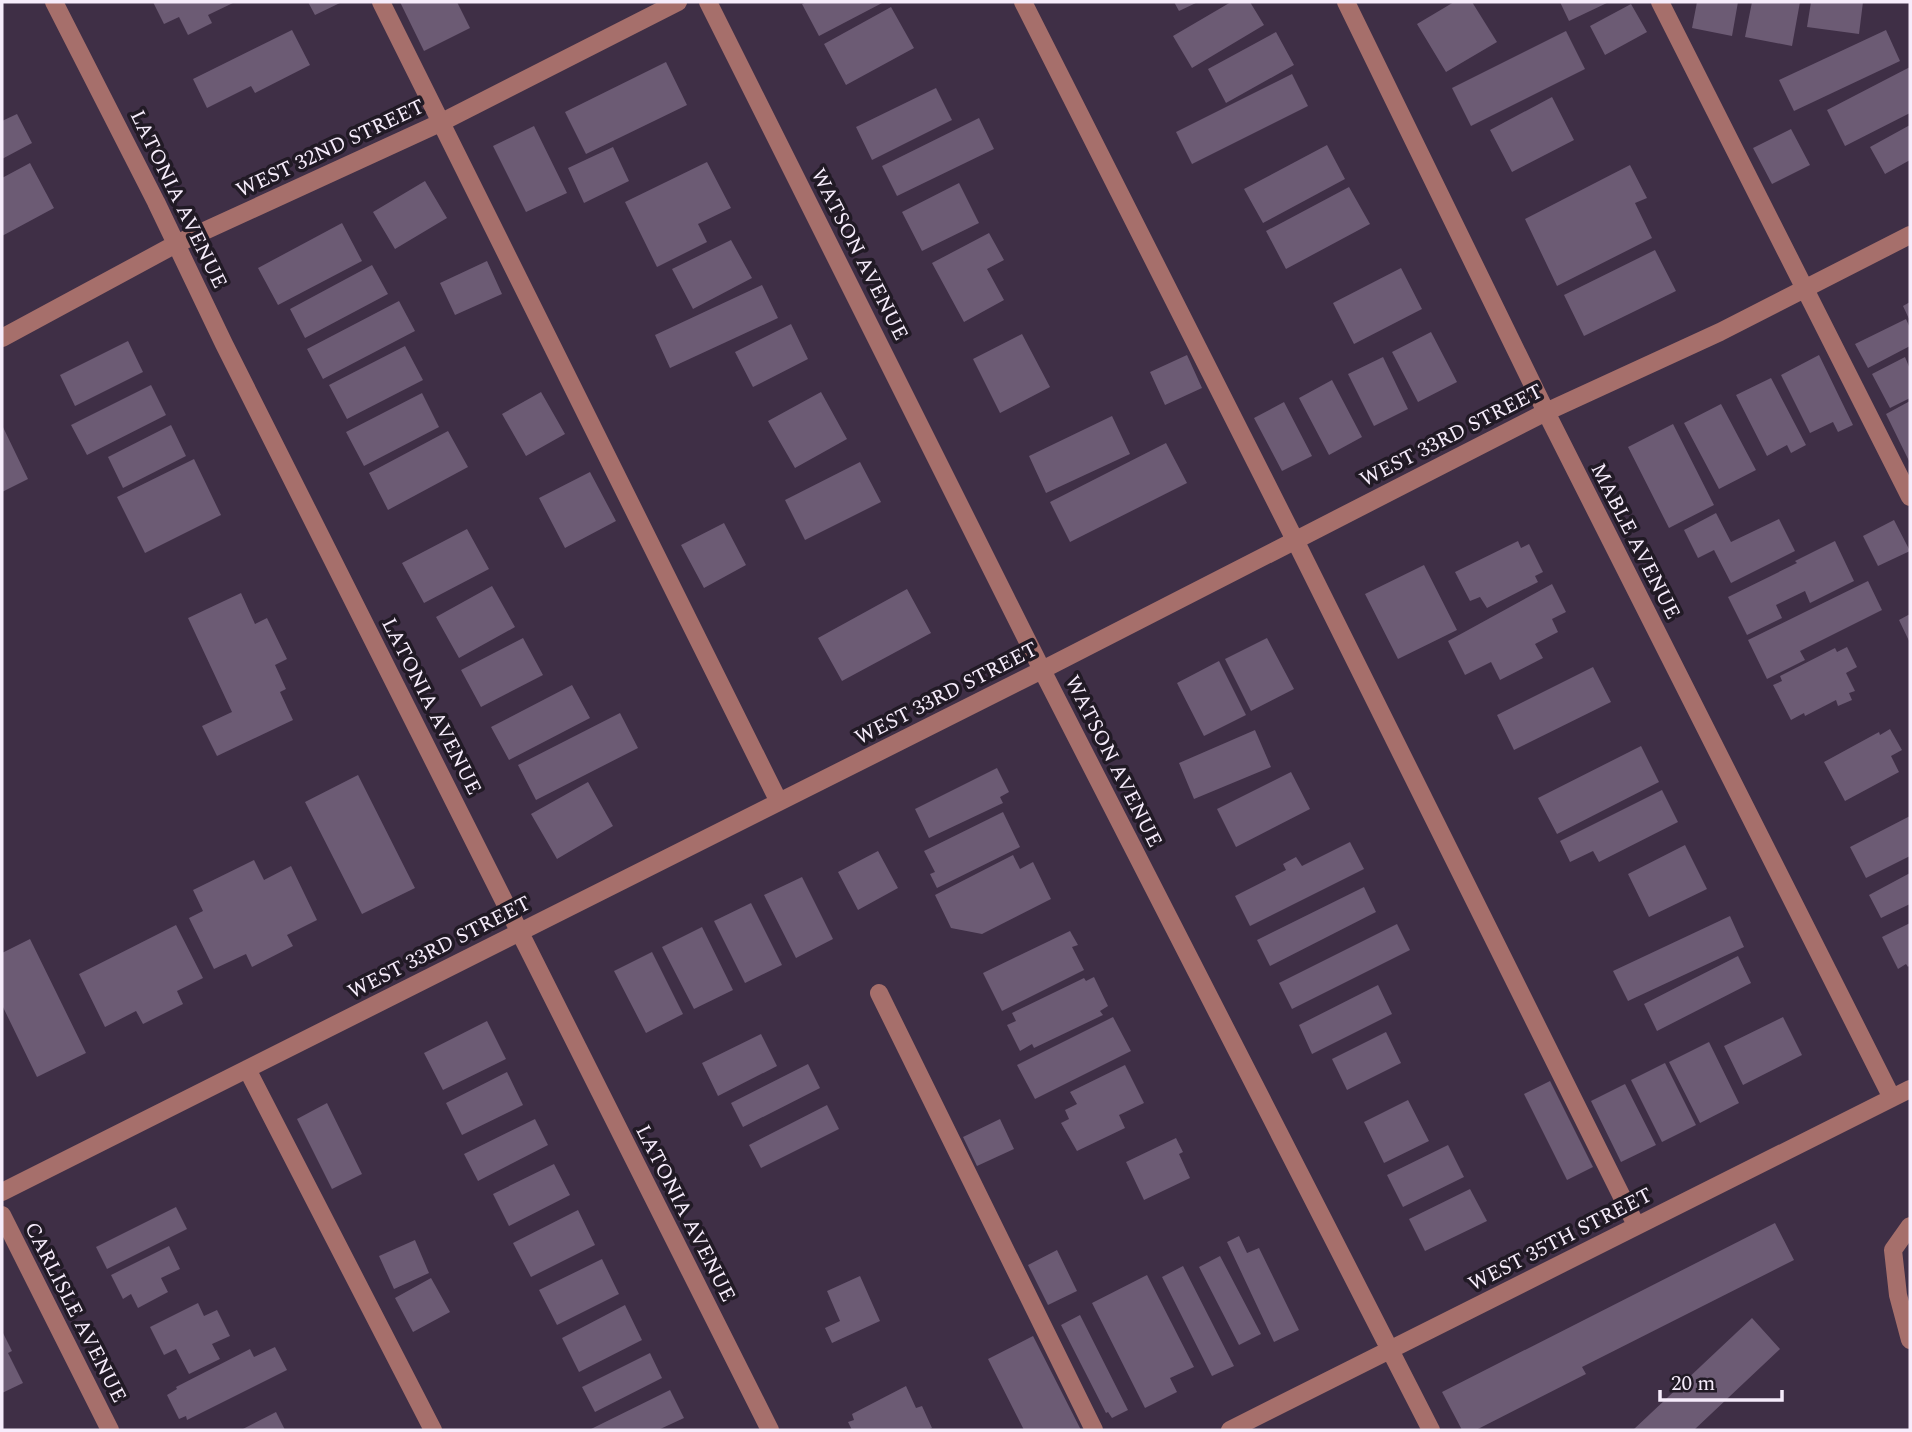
<svg xmlns="http://www.w3.org/2000/svg" width="1912" height="1432" font-family="Spectral,serif">
  <style>
    .building { fill: #6c5b74 }
    .lines { fill: none; stroke-linecap: round; stroke-linejoin: round }
    .minor { stroke: #a66f6b; stroke-width: 18 }
    .labels { text-anchor: middle; stroke-width: 7; stroke-linejoin: round; paint-order: stroke }
    .street-label { font-size: 21px; fill: #f6ecfb; stroke: #211a25 }
  </style>
  <rect width="100%" height="100%" fill="#3f2f46"/>
  <path class="building" d="M153 2H235L208 15 212 23 188 35 179 17 164 24Z
    M308 2H342L315 15Z
    M400 2H457L470 28 424 51Z
    M807 2H884L819 36 802 4Z
    M1174 2H1198L1179 11Z
    M1231 2H1250L1264 25 1192 68 1173 36Z
    M1454 2H1472L1497 42 1446 72 1417 24Z
    M1560 2H1609L1569 21Z
    M1697 2H1738L1732 36 1692 28Z
    M1752 2H1800L1792 46 1745 37Z
    M1811 2H1863L1859 34 1807 27Z
    M1631 4 1647 32 1605 55 1590 26Z
    M891 7 914 48 846 85 824 44Z
    M292 30 310 65 255 93 251 86 207 108 193 79Z
    M1886 30 1900 61 1794 111 1779 80Z
    M1566 31 1585 69 1471 126 1452 88Z
    M1276 32 1294 65 1226 103 1208 69Z
    M666 62 687 105 586 154 565 112Z
    M1910 67V113L1845 146 1827 110Z
    M1292 74 1308 106 1192 164 1176 132Z
    M936 88 952 120 872 160 856 127Z
    M1552 97 1574 140 1512 172 1490 130Z
    M17 114 32 143 2 159V121Z
    M979 118 994 149 897 196 882 166Z
    M1910 125V160L1885 174 1870 147Z
    M534 126 567 193 526 212 493 146Z
    M1791 129 1810 165 1772 184 1753 148Z
    M1327 145 1345 179 1263 223 1244 189Z
    M613 147 629 181 584 203 568 168Z
    M707 162 731 208 698 224 707 242 657 267 625 202Z
    M30 163 54 208 2 236V178Z
    M1630 165 1647 198 1635 203 1652 238 1557 286 1525 219Z
    M425 181 447 218 395 249 373 212Z
    M959 183 979 223 922 251 902 212Z
    M1349 187 1370 224 1286 269 1266 231Z
    M342 223 362 261 278 305 258 268Z
    M989 233 1004 260 987 269 1004 300 964 322 932 263Z
    M731 240 752 278 693 309 672 269Z
    M1655 250 1676 291 1584 336 1564 295Z
    M487 261 502 294 455 315 440 283Z
    M372 265 388 294 305 338 290 309Z
    M1401 268 1422 309 1354 344 1333 303Z
    M762 285 778 318 670 368 655 335Z
    M399 301 415 331 323 379 307 349Z
    M1910 302V321L1903 306Z
    M1906 319 1910 328V346L1868 368 1855 344Z
    M791 324 808 359 753 387 735 352Z
    M1431 332 1457 382 1418 402 1392 352Z
    M1022 334 1050 387 1000 413 973 359Z
    M128 341 143 372 75 406 60 375Z
    M405 346 423 380 347 419 329 385Z
    M1187 355 1202 388 1165 405 1150 372Z
    M1819 355 1853 425 1838 432 1833 422 1810 433 1781 375Z
    M1383 357 1408 409 1374 426 1348 374Z
    M1905 357 1910 369V398L1890 408 1872 374Z
    M1771 378 1806 445 1791 453 1787 445 1767 456 1736 395Z
    M1332 380 1362 437 1329 455 1299 398Z
    M151 385 166 415 87 455 71 425Z
    M541 392 565 434 526 456 502 414Z
    M821 392 847 439 795 468 768 421Z
    M422 393 439 427 364 466 346 432Z
    M1910 401V463L1886 414Z
    M1284 402 1312 456 1282 471 1254 418Z
    M1721 404 1756 470 1719 489 1684 423Z
    M1112 416 1130 454 1046 493 1029 456Z
    M1673 424 1714 505 1669 528 1628 447Z
    M2 425 28 479 2 492Z
    M171 425 186 456 123 488 108 457Z
    M448 431 468 467 388 510 369 473Z
    M1166 443 1187 483 1070 542 1050 502Z
    M194 459 221 515 145 553 117 497Z
    M860 462 881 502 805 540 785 500Z
    M590 472 616 521 565 548 539 498Z
    M1716 513 1731 542 1779 519 1795 551 1731 583 1714 550 1698 558 1684 530Z
    M1894 520 1910 551 1878 566 1863 536Z
    M724 523 746 565 704 588 681 545Z
    M467 529 489 569 424 603 402 563Z
    M1518 541 1521 548 1529 544 1543 572 1535 576 1538 582 1487 608 1480 597 1470 601 1455 572Z
    M1835 541 1854 581 1810 603 1805 591 1776 605 1782 618 1747 635 1728 597 1797 563 1795 561Z
    M1424 565 1457 630 1398 659 1365 594Z
    M1868 581 1882 610 1800 651 1805 660 1767 679 1748 640Z
    M1552 584 1566 612 1552 619 1558 632 1535 644 1543 658 1500 680 1491 662 1465 675 1448 641Z
    M492 586 515 627 459 658 436 617Z
    M907 589 931 633 842 681 818 638Z
    M241 593 255 624 267 618 287 659 275 665 286 689 280 692 293 720 217 756 202 726 232 712 188 618Z
    M1910 614V643L1899 620Z
    M523 638 543 675 481 707 461 670Z
    M1267 638 1294 689 1251 711 1225 659Z
    M1847 647 1857 667 1846 673 1855 691 1849 693 1852 700 1838 706 1836 700 1805 716 1804 713 1791 720 1773 685 1782 681 1780 676 1835 648 1837 652Z
    M1219 661 1246 715 1204 736 1177 683Z
    M1593 667 1611 702 1514 750 1497 715Z
    M572 685 590 718 509 760 491 727Z
    M620 713 638 748 536 800 518 765Z
    M1890 729 1902 750 1891 756 1899 772 1845 801 1824 762 1879 732 1880 735Z
    M1255 730 1271 767 1194 799 1179 763Z
    M1641 746 1659 782 1557 834 1538 798Z
    M997 768 1009 792 1000 797 1003 803 929 838 915 809Z
    M1291 772 1310 809 1236 847 1217 809Z
    M358 775 415 888 362 914 305 802Z
    M588 782 613 826 557 859 531 814Z
    M1662 790 1678 822 1599 862 1593 851 1570 862 1560 841Z
    M1003 812 1020 847 937 888 930 874 935 872 924 851Z
    M1910 816V856L1866 878 1850 847Z
    M1350 842 1364 869 1250 926 1235 896 1286 870 1283 864 1296 857 1302 866Z
    M1685 845 1707 889 1649 917 1628 874Z
    M878 851 898 888 858 910 838 872Z
    M1013 855 1020 869 1033 862 1051 899 982 934 951 928 935 895Z
    M254 860 264 880 291 866 317 920 287 935 293 946 252 967 246 954 214 969 189 918 203 911 193 890Z
    M1910 873V904L1881 918 1869 895Z
    M802 877 833 939 796 958 764 895Z
    M1364 887 1376 912 1270 966 1257 940Z
    M751 903 782 965 745 983 714 921Z
    M1730 916 1744 947 1628 1001 1613 971Z
    M1910 923V965L1908 967 1906 964 1898 969 1882 937Z
    M1397 924 1410 950 1292 1009 1279 983Z
    M176 925 203 978 177 991 183 1004 143 1024 136 1011 105 1027 79 974Z
    M702 927 733 990 694 1009 662 947Z
    M1070 931 1078 945 1072 947 1084 970 1002 1011 983 973Z
    M30 939 86 1053 37 1077 2 1005V953Z
    M652 952 683 1014 646 1033 614 971Z
    M1738 956 1751 983 1657 1031 1644 1004Z
    M1094 977 1108 1006 1100 1011 1103 1015 1034 1048 1032 1044 1020 1051 1007 1025 1016 1021 1012 1013 1084 978 1086 981Z
    M1378 985 1392 1014 1312 1054 1299 1025Z
    M1113 1017 1131 1051 1035 1099 1017 1065Z
    M1783 1017 1802 1055 1743 1085 1724 1046Z
    M487 1021 506 1059 443 1090 424 1053Z
    M1386 1032 1401 1063 1347 1090 1332 1059Z
    M761 1034 777 1066 718 1096 702 1063Z
    M1709 1042 1739 1103 1700 1123 1669 1062Z
    M1665 1063 1696 1125 1662 1142 1631 1080Z
    M808 1064 820 1088 743 1127 731 1103Z
    M1125 1065 1144 1103 1119 1115 1125 1128 1077 1151 1061 1123 1069 1119 1065 1110 1077 1104 1070 1092Z
    M507 1072 523 1105 462 1135 446 1103Z
    M1550 1081 1593 1167 1567 1180 1524 1094Z
    M1625 1084 1656 1145 1621 1162 1591 1101Z
    M1408 1100 1429 1141 1384 1163 1364 1122Z
    M327 1103 362 1174 332 1189 297 1119Z
    M827 1105 839 1129 761 1168 749 1145Z
    M535 1119 548 1145 478 1181 464 1154Z
    M1000 1119 1014 1149 977 1166 963 1137Z
    M1176 1138 1183 1152 1179 1154 1190 1178 1144 1200 1126 1162Z
    M1448 1145 1464 1177 1403 1207 1387 1175Z
    M554 1164 570 1195 509 1226 493 1194Z
    M1470 1189 1487 1221 1425 1251 1409 1219Z
    M176 1207 187 1229 107 1269 96 1247Z
    M578 1210 595 1245 531 1277 513 1243Z
    M1775 1223 1794 1260 1582 1367 1586 1374 1476 1430H1462L1442 1392Z
    M1239 1236 1247 1253 1259 1248 1299 1330 1274 1342 1227 1242Z
    M415 1240 429 1273 394 1289 379 1256Z
    M169 1246 180 1269 161 1278 168 1292 138 1308 131 1294 123 1299 111 1275Z
    M1057 1250 1077 1291 1048 1305 1028 1265Z
    M1220 1256 1261 1334 1239 1345 1199 1267Z
    M602 1259 619 1294 557 1325 539 1290Z
    M1183 1266 1234 1366 1212 1376 1162 1277Z
    M1147 1275 1194 1367 1170 1378 1177 1392 1145 1408 1092 1303Z
    M860 1276 880 1321 832 1343 825 1328 840 1321 827 1291Z
    M431 1278 450 1312 413 1332 395 1298Z
    M198 1303 204 1316 217 1310 230 1336 212 1344 220 1359 189 1374 176 1349 164 1355 150 1327Z
    M625 1305 642 1340 579 1372 562 1338Z
    M1080 1315 1128 1410 1112 1418 1108 1412 1106 1413 1061 1325Z
    M1752 1318 1780 1349 1694 1430H1633Z
    M2 1331 12 1351 8 1353 23 1383 2 1393Z
    M1033 1336 1081 1430H1024L988 1359Z
    M275 1347 287 1370 187 1420 186 1416 179 1419 167 1395 177 1389 176 1387 250 1349 254 1357Z
    M650 1353 662 1378 595 1412 582 1387Z
    M906 1386 916 1408 922 1406 932 1428 927 1430H852L848 1422 854 1420 852 1414Z
    M670 1390 684 1418 658 1430H589Z
    M276 1412 285 1430H241Z"/>
  <g class="lines">
    <path class="minor" d="M54 2 156 202 224 344 770 1430
      M381 2 779 802
      M708 2 1042 670 1431 1430
      M1023 2 1295 540 1636 1225
      M1346 2 1546 412 1892 1098
      M1660 2 1910 497
      M2 338 176 244 442 122 678 2
      M879 993 1094 1430
      M247 1069 433 1430
      M2 1192 1042 670 1546 412 1720 332 1910 235
      M2 1215 110 1430
      M1910 1226 1893 1250 1898 1295 1910 1340
      M1230 1430 1910 1089"/>
  </g>
  <g class="labels">
    <g class="street-label">
      <text transform="translate(330 148) rotate(-25)" y="7">WEST 32ND STREET</text>
      <text transform="translate(179 199) rotate(64)" y="7">LATONIA AVENUE</text>
      <text transform="translate(860 254) rotate(63)" y="7">WATSON AVENUE</text>
      <text transform="translate(1451 435) rotate(-27)" y="7">WEST 33RD STREET</text>
      <text transform="translate(1636 541) rotate(63)" y="7">MABLE AVENUE</text>
      <text transform="translate(946 693) rotate(-27)" y="7">WEST 33RD STREET</text>
      <text transform="translate(432 706) rotate(63)" y="7">LATONIA AVENUE</text>
      <text transform="translate(1114 761) rotate(63)" y="7">WATSON AVENUE</text>
      <text transform="translate(439 947) rotate(-27)" y="7">WEST 33RD STREET</text>
      <text transform="translate(686 1213) rotate(63)" y="7">LATONIA AVENUE</text>
      <text transform="translate(1560 1239) rotate(-27)" y="7">WEST 35TH STREET</text>
      <text transform="translate(76 1312) rotate(63)" y="7">CARLISLE AVENUE</text>
    </g>
  </g>
  <rect width="1912" height="1432" fill="none" stroke="#f6ecfb" stroke-width="7"/>
  <path d="M1660 1390v10h122v-10" fill="none" stroke="#f6ecfb" stroke-width="3.5"/>
  <text x="1671" y="1390" font-size="21" fill="#f6ecfb" stroke="#211a25" stroke-width="5" paint-order="stroke">20 m</text>
</svg>
